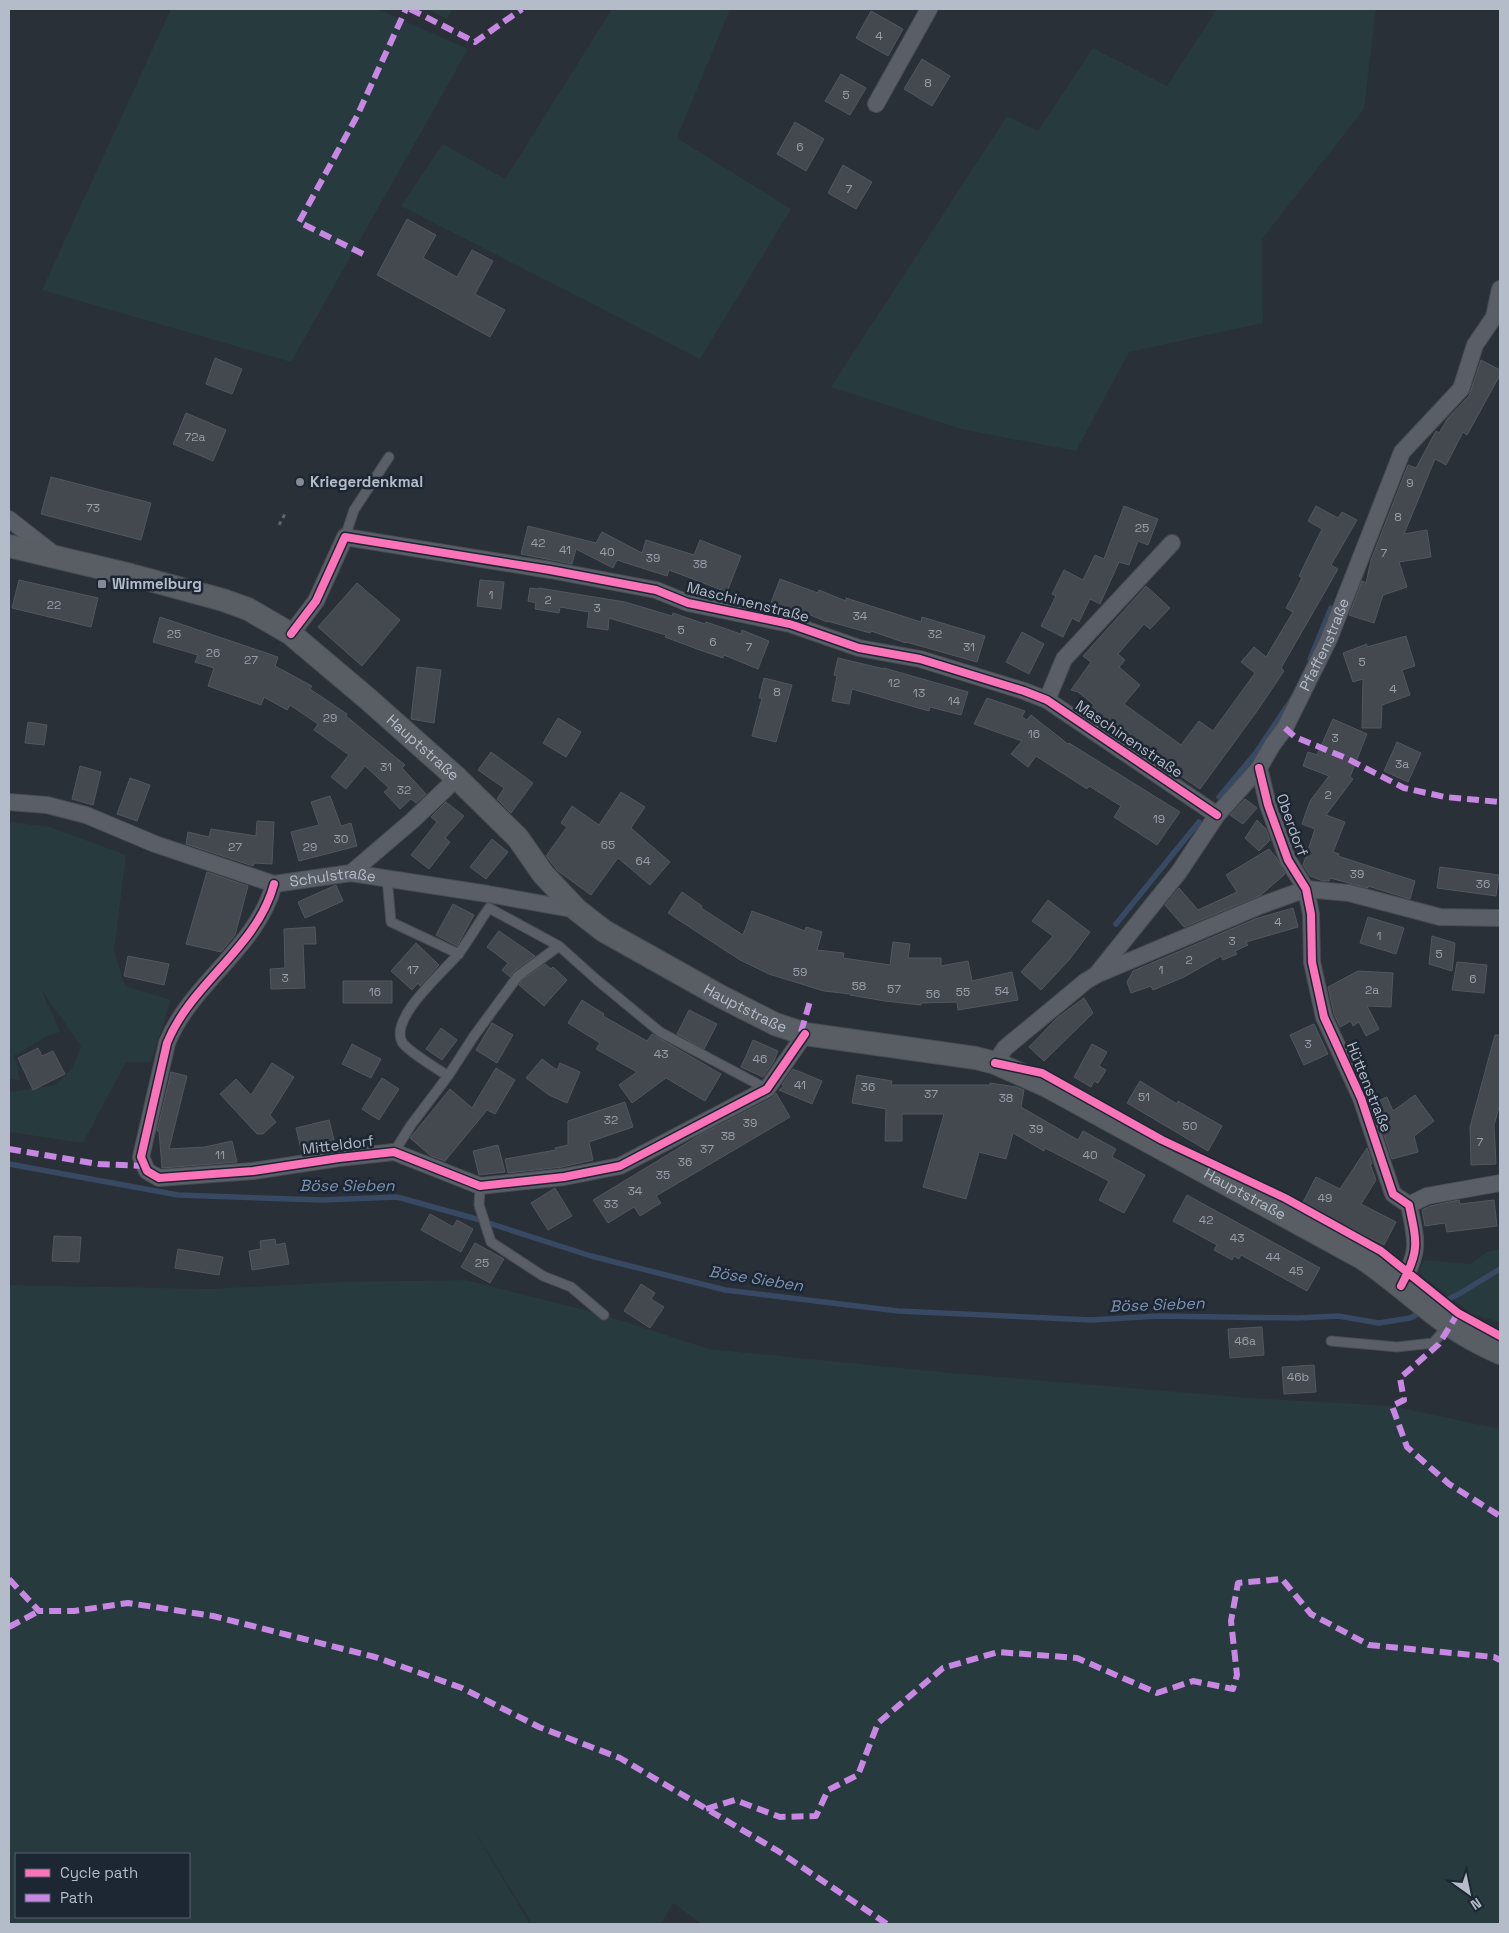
<svg xmlns="http://www.w3.org/2000/svg" width="1509" height="1933" font-family="'Space Grotesk',sans-serif">
  <style>
    .green { fill: #273a3e; fill-rule: evenodd }
    .lines { fill: none; stroke-linecap: round; stroke-linejoin: round }
    .stream { stroke: #384963; stroke-width: 5.5 }
    .building { fill: #444950; stroke: #52575f }
    .lane-casing { stroke: #484c53; stroke-width: 11 }
    .street-casing { stroke: #484c53; stroke-width: 18 }
    .secondary-casing { stroke: #484c53; stroke-width: 24 }
    .path { stroke: #5d636a; stroke-width: 3; stroke-dasharray: 4 4; stroke-linecap: butt }
    .lane { stroke: #5a5e66; stroke-width: 9 }
    .street { stroke: #5a5e66; stroke-width: 16 }
    .secondary { stroke: #595d64; stroke-width: 22 }
    .quiet { stroke: #c787e3; stroke-width: 6; stroke-dasharray: 12 6; stroke-linecap: butt }
    .cycleway-casing { stroke: #1d2633; stroke-width: 11 }
    .cycleway { stroke: #fb73b8; stroke-width: 8 }
    .poi-dot { fill: #848b96; stroke: #1d2633; stroke-width: 2 }
    .labels { text-anchor: middle; stroke-width: 5; stroke-linejoin: round; paint-order: stroke }
    .number-label { font-size: 12px; fill: #989fab }
    .poi-label { font-size: 15px; font-weight: bold; fill: #b4bcc9; stroke: #1d2633; text-anchor: start }
    .street-label { font-size: 15px; fill: #b4bcc9; stroke: #1d2633 }
    .water-label { font-size: 16px; font-style: italic; fill: #7c92b1; stroke: #1d2633 }
  </style>
  <rect width="100%" height="100%" fill="#2a3038"/>
  <path class="green" d="M171 9H377L468 49 291 362 42 290Z
    M427 9H452L447 19Z
    M612 9H730L677 138 791 209 700 359 401 206 443 144 505 179Z
    M1217 9H1376L1364 109 1262 239 1263 323 1129 352 1076 451 961 429 831 387 1007 116 1038 131 1093 48 1167 86Z
    M9 822 50 827 126 855 114 951 125 986 171 1000 151 1062H126L83 1143 9 1132V1092L56 1085 73 1067 81 1046 41 989 60 1032 47 1036 14 1056 20 1080 9 1079Z
    M1500 1249V1322L1472 1314 1418 1273 1424 1260 1471 1264 1487 1252Z
    M465 1280 604 1315 709 1349 951 1373 1250 1398 1392 1406 1500 1429V1924H702L673 1903 661 1924H532L466 1817 530 1924H9V1285L210 1289 341 1282ZM16 1854H189V1917H16Z"/>
  <g class="lines">
    <path class="stream" d="M1310 659 1331 608
      M1219 797 1255 754 1292 699
      M1116 924 1199 822
      M9 1164 178 1195 322 1200 397 1197 473 1218 591 1256 725 1290 898 1311 1091 1320 1158 1316 1298 1318 1338 1316 1379 1323 1410 1318 1424 1311
      M1432 1307 1459 1294 1500 1269"/>
  </g>
  <path class="building" d="M871 11 903 29 888 56 856 38Z
    M922 59 950 76 932 106 904 89Z
    M841 74 866 88 850 115 825 101Z
    M795 122 824 139 806 171 777 154Z
    M843 165 872 182 856 209 828 193Z
    M407 219 436 235 423 258 457 277 472 250 493 261 475 294 505 310 490 337 377 275Z
    M215 358 242 369 232 394 206 384Z
    M1481 360 1500 370V375L1467 435 1463 432 1446 465 1435 459 1404 534 1427 530 1431 557 1399 562 1407 587 1383 595 1374 623 1349 615 1362 581 1366 583 1371 560 1408 465 1416 468 1436 431 1439 433 1448 418 1469 396Z
    M186 413 226 430 213 461 173 444Z
    M51 477 151 503 141 540 41 514Z
    M1124 506 1158 519 1148 545 1138 541 1129 565 1119 562 1100 604 1090 599 1079 622 1072 618 1063 637 1041 626 1056 596 1052 594 1064 570 1083 580 1095 555 1104 559Z
    M1316 506 1338 518 1342 512 1357 520 1331 565 1338 569 1281 668 1284 671 1257 711 1200 789 1172 770 1171 771 1105 723 1104 725 1086 711 1092 703 1078 692 1071 690 1091 662 1083 656 1146 586 1170 608 1150 629 1144 624 1118 654 1125 660 1119 667 1140 685 1124 704 1181 745 1199 721 1213 731 1255 673 1241 662 1254 647 1266 657 1293 612 1286 608 1302 578 1299 576 1322 529 1308 521Z
    M528 526 596 543 602 532 642 553 646 540 694 555 700 540 741 556 727 592 669 570 667 576 617 560 613 568 576 549 572 564 521 554Z
    M780 579 818 593 819 590 846 601V598L921 622 922 617 985 636 977 662 906 642V643L871 631 870 633 827 621V622L796 609 794 612 771 603Z
    M19 580 98 598 91 627 12 608Z
    M480 580 504 582 501 609 477 606Z
    M357 583 400 620 362 666 318 627Z
    M530 588 539 589V588L625 602 672 616 673 613 705 624 706 622 741 634 742 630 769 641 758 669 724 655 723 658 697 649 665 637 666 635 609 618 608 630 587 627 589 612 560 607 559 613 535 609 536 603 528 601Z
    M160 617 278 657 275 666 312 686 310 689 347 714 346 716 405 765 402 768 426 794 416 803 411 799 400 809 384 792 389 788 365 766 346 789 331 777 349 755 314 730 318 724 290 705 287 710 264 697 261 705 208 686 214 668 195 662 198 655 153 642Z
    M1022 632 1044 644 1029 674 1006 662Z
    M1406 636 1415 666 1402 670 1410 695 1382 705 1381 728H1362L1363 679 1353 682 1343 653 1367 644V647Z
    M838 658 884 669V668L968 692 961 715 930 707 929 711 852 689 849 704 832 701 837 676 834 675Z
    M417 667 441 670 434 723 411 719Z
    M764 678 792 685 776 742 752 736 762 698H759Z
    M987 698 1025 711 1022 717 1027 720 1031 715 1068 744 1069 743 1180 812 1157 845 1114 817 1121 806 1089 786 1087 789 1036 756 1028 767 1011 754 1022 741 974 724Z
    M558 718 581 732 566 757 543 743Z
    M1333 719 1367 734 1350 777 1353 779 1326 815 1345 822 1333 852 1339 854 1338 856 1415 881 1410 899 1368 886V888L1330 878 1329 881H1323L1310 876 1303 865 1315 829 1302 824 1310 801 1329 776 1303 766 1308 752 1317 755Z
    M28 722 47 725 44 745 25 743Z
    M1397 742 1421 753 1408 782 1384 771Z
    M491 752 533 783 511 813 497 799 504 788 478 770Z
    M80 766 101 772 93 805 72 799Z
    M130 778 150 785 137 821 117 814Z
    M621 792 645 807 631 828 670 862 650 885 618 858 591 895 558 871 546 856 567 827 561 823 572 806 599 825Z
    M330 796 341 826 351 823 357 846 299 861 291 832 319 825 311 802Z
    M1245 799 1257 808 1243 824 1230 815Z
    M446 802 464 816 445 838 450 842 429 869 411 855 437 822 431 817Z
    M1257 820 1266 829 1270 840 1259 851 1245 838Z
    M257 821 274 822 272 864 254 863 253 866 186 844 188 832 209 837 211 829 256 836Z
    M492 839 508 852 486 879 470 867Z
    M1269 849 1276 857 1285 874 1261 895 1184 927 1165 905 1179 888 1198 910 1237 892 1226 875Z
    M1440 867 1499 875 1496 896 1437 888Z
    M207 872 248 886 235 935 221 952 186 944Z
    M336 885 343 901 305 918 298 902Z
    M682 892 702 906 701 908 743 935 752 911 805 931 806 927 822 932 817 950 844 953 843 958 890 965 893 942 910 944 908 958H941V966L968 961 972 981 1012 972 1018 1000 958 1010 957 1002 921 1003V1005L885 1001 850 995V994L824 991 769 974 740 960 668 913Z
    M1048 900 1090 932 1069 960 1041 990 1021 972 1053 936 1032 921Z
    M453 904 474 915 457 946 436 935Z
    M1293 908 1298 927 1246 942 1248 945 1235 951 1237 954 1223 960 1221 956 1184 977 1153 990 1151 986 1131 993 1127 982 1133 971 1255 919Z
    M1368 917 1404 928 1396 954 1360 943Z
    M315 927 316 944H303L305 988 271 989 270 969 285 968 284 929Z
    M499 931 535 956 514 971 510 977 502 970 508 963 487 947Z
    M1432 936 1455 943 1452 971 1429 964Z
    M416 943 439 965 420 986 418 983 412 990 391 971Z
    M128 956 169 964 164 985 124 976Z
    M1457 962 1487 965 1484 993 1452 990Z
    M545 964 551 969 553 967 567 980 544 1006 519 985 522 980Z
    M1358 971 1393 973 1391 1007 1367 1006 1379 1029 1366 1036 1359 1022 1353 1026 1351 1021 1340 1027 1334 1014 1328 987Z
    M343 981H392V1003H343Z
    M1084 998 1093 1013 1044 1061 1029 1047 1057 1018Z
    M582 1000 604 1014 603 1016 647 1041 652 1034 721 1074 705 1101 666 1078 632 1103 619 1085 637 1072 596 1049 600 1043 568 1023Z
    M689 1010 717 1024 704 1049 677 1034Z
    M492 1023 513 1035 497 1063 476 1050Z
    M1314 1024 1328 1054 1304 1065 1290 1035Z
    M441 1028 457 1040 442 1060 426 1049Z
    M1495 1035H1500V1104L1494 1125 1496 1164 1471 1165 1470 1127Z
    M753 1040 778 1051 774 1061 763 1077 741 1067Z
    M352 1044 381 1059 371 1078 342 1064Z
    M1092 1044 1107 1052 1099 1066 1106 1070 1098 1083 1094 1081 1091 1087 1074 1077Z
    M38 1048 42 1056 53 1051 65 1074 33 1090 18 1058Z
    M542 1059 557 1070 560 1063 580 1072 567 1103 549 1095 526 1078Z
    M272 1063 294 1077 270 1115 276 1122 263 1134H257L220 1094 236 1079 251 1095Z
    M496 1068 515 1080 495 1114 487 1110 445 1161 431 1156 410 1138 450 1089 472 1108Z
    M793 1069 822 1081 812 1104 779 1090 784 1086 782 1085Z
    M171 1072 187 1076 169 1149 205 1147 232 1141 237 1162 162 1168 159 1131H157Z
    M857 1075 892 1081 891 1085H990V1083L1016 1087 1024 1090 1021 1107 1078 1140 1083 1131 1116 1149 1112 1157 1145 1175 1124 1213 1099 1200 1109 1181 1045 1148 1044 1151 1013 1133 1006 1159 979 1152 966 1199 923 1187 944 1114H902V1141H885L886 1109 852 1103Z
    M382 1078 399 1089 379 1120 362 1109Z
    M1140 1081 1177 1104 1178 1101 1222 1126 1208 1151 1127 1103Z
    M776 1093 790 1117 656 1196 661 1203 640 1216 634 1207 608 1223 593 1200 700 1135 772 1098Z
    M1415 1095 1434 1121 1414 1136 1418 1152 1392 1159 1373 1103 1387 1097 1393 1111Z
    M625 1102 633 1127 589 1142 593 1160 562 1167 508 1173 505 1159 556 1150 555 1148 568 1145V1121Z
    M329 1120 336 1148 302 1153 296 1128Z
    M498 1145 505 1172 479 1175 473 1151Z
    M1367 1148 1372 1164H1370L1376 1180 1361 1204 1396 1222 1384 1245 1302 1204 1316 1177 1340 1189Z
    M555 1188 572 1216 548 1230 531 1203Z
    M1187 1195 1320 1268 1307 1291 1241 1255 1239 1259 1234 1256 1232 1260 1214 1250 1217 1245 1173 1221Z
    M1459 1200 1460 1204 1494 1200 1497 1226 1447 1232 1445 1223 1425 1226 1422 1210 1430 1206Z
    M430 1214 453 1227 457 1220 473 1229 461 1252 421 1230Z
    M54 1236 81 1237 79 1262 52 1261Z
    M275 1239 276 1245 285 1243 289 1264 252 1270 249 1251 261 1249 260 1241Z
    M475 1243 504 1259 490 1283 461 1267Z
    M178 1249 223 1257 219 1275 175 1268Z
    M641 1284 655 1293 651 1299 664 1307 650 1328 624 1311Z
    M1262 1327 1264 1355 1230 1358 1228 1329Z
    M1314 1365 1316 1392 1284 1394 1282 1367Z"/>
  <g class="lines">
    <g class="lane-casing">
      <path id="lane" d="M345 537 354 510 389 457
        M387 878 391 922 459 954
        M448 1076C438 1069 407 1051 402 1042 389 1017 446 970 460 952 470 938 479 922 489 908L559 946 597 980 660 1032 767 1089
        M394 1152 411 1125 448 1076 474 1036 518 976 559 946
        M480 1186 479 1205 491 1242 543 1276 571 1287 604 1315
        M1331 1341 1397 1347 1433 1343 1449 1325"/>
    </g>
    <g class="street-casing">
      <g id="street">
        <path d="M876 104 929 9"/>
        <path d="M9 519 55 555"/>
        <path d="M291 634 316 601 345 537 550 570 656 590 688 603 790 624 859 648 920 659 1024 691 1047 700 1217 815"/>
        <path d="M1047 700 1064 659 1172 543"/>
        <path d="M1259 768 1268 805 1288 860 1306 889 1311 914 1312 962 1324 1017 1361 1098 1393 1194 1409 1205C1417 1243 1420 1250 1401 1286"/>
        <path id="s1" d="M9 802 47 805 86 815 155 844 274 884 351 873 488 894 577 910"/>
        <path d="M351 873 413 820 457 778"/>
        <path d="M274 884C257 948 191 983 167 1043L141 1157 147 1171 159 1178 253 1171 339 1158 394 1152 480 1186 564 1177 620 1166 767 1089 805 1034"/>
        <path id="s2" d="M1096 975 1179 872 1217 815 1259 768 1273 744 1285 728 1329 639 1402 452 1461 389 1475 345 1494 317 1500 289"/>
        <path d="M995 1063 1005 1048 1086 981 1096 975 1262 905 1306 889 1349 893 1440 917 1500 918"/>
        <path d="M1409 1205 1427 1196 1500 1183"/>
      </g>
    </g>
    <g class="secondary-casing">
      <g id="secondary">
        <path id="s3" d="M9 546 131 575 223 600 248 609 291 634 368 699 457 778 518 838 543 874 577 910 604 931 720 996 775 1024 805 1034 976 1058 995 1063 1047 1086 1362 1258C1392 1278 1419 1304 1449 1325 1465 1336 1482 1345 1500 1353"/>
      </g>
    </g>
    <path class="path" d="M279 525 286 512"/>
    <use href="#lane" class="lane"/>
    <use href="#street" class="street"/>
    <use href="#secondary" class="secondary"/>
    <path class="quiet" d="M410 9 475 42 522 9
      M363 254 299 222 357 116 406 9
      M1285 728 1295 737 1346 758 1404 788 1445 797 1500 802
      M801 1032 811 998
      M9 1149 98 1164 145 1166
      M1458 1313 1439 1344 1400 1378 1404 1400 1392 1406 1407 1447 1449 1484 1500 1516
      M9 1579 39 1611H74L128 1603 213 1616 375 1657 462 1688 539 1727 620 1758 778 1851 887 1924
      M9 1627 39 1611
      M706 1809 735 1800 780 1817 816 1816 828 1790 858 1775 878 1723 943 1668 998 1652 1077 1658 1157 1693 1193 1681 1233 1689 1237 1675 1231 1621 1238 1583 1282 1579 1311 1614 1369 1645 1494 1657 1500 1660"/>
    <g class="cycleway-casing">
      <path id="cycleway" d="M291 634 316 601 345 537 550 570 656 590 688 603 790 624 859 648 920 659 1024 691 1047 700 1217 815
        M1259 768 1268 805 1288 860 1306 889 1311 914 1312 962 1324 1017 1361 1098 1393 1194 1409 1205C1417 1243 1420 1250 1401 1286
        M274 884C257 948 191 983 167 1043L141 1157 147 1171 159 1178 253 1171 339 1158 394 1152 480 1186 564 1177 620 1166 767 1089 805 1034
        M995 1063 1042 1073 1162 1140 1285 1198 1381 1251 1458 1313 1500 1336"/>
    </g>
    <use href="#cycleway" class="cycleway"/>
  </g>
  <g class="poi-dot">
    <circle cx="300" cy="482" r="5"/>
    <rect x="97" y="579" width="10" height="10" rx="2.5"/>
  </g>
  <g class="labels">
    <g class="number-label">
      <text x="879" y="40">4</text>
      <text x="928" y="87">8</text>
      <text x="846" y="99">5</text>
      <text x="800" y="151">6</text>
      <text x="849" y="193">7</text>
      <text x="195" y="441">72a</text>
      <text x="1410" y="487">9</text>
      <text x="93" y="512">73</text>
      <text x="1398" y="521">8</text>
      <text x="1142" y="532">25</text>
      <text x="538" y="547">42</text>
      <text x="565" y="554">41</text>
      <text x="607" y="556">40</text>
      <text x="1384" y="557">7</text>
      <text x="653" y="562">39</text>
      <text x="700" y="568">38</text>
      <text x="491" y="599">1</text>
      <text x="548" y="604">2</text>
      <text x="54" y="609">22</text>
      <text x="597" y="612">3</text>
      <text x="860" y="620">34</text>
      <text x="681" y="634">5</text>
      <text x="174" y="638">25</text>
      <text x="935" y="638">32</text>
      <text x="713" y="646">6</text>
      <text x="749" y="651">7</text>
      <text x="969" y="651">31</text>
      <text x="213" y="657">26</text>
      <text x="251" y="664">27</text>
      <text x="1362" y="666">5</text>
      <text x="894" y="687">12</text>
      <text x="1393" y="693">4</text>
      <text x="777" y="696">8</text>
      <text x="919" y="697">13</text>
      <text x="954" y="705">14</text>
      <text x="330" y="722">29</text>
      <text x="1034" y="738">16</text>
      <text x="1335" y="742">3</text>
      <text x="1402" y="768">3a</text>
      <text x="386" y="771">31</text>
      <text x="404" y="794">32</text>
      <text x="1328" y="799">2</text>
      <text x="1159" y="823">19</text>
      <text x="341" y="843">30</text>
      <text x="608" y="849">65</text>
      <text x="235" y="851">27</text>
      <text x="310" y="851">29</text>
      <text x="643" y="865">64</text>
      <text x="1357" y="878">39</text>
      <text x="1483" y="888">36</text>
      <text x="1278" y="926">4</text>
      <text x="1379" y="940">1</text>
      <text x="1232" y="945">3</text>
      <text x="1439" y="958">5</text>
      <text x="1189" y="964">2</text>
      <text x="413" y="974">17</text>
      <text x="1161" y="974">1</text>
      <text x="800" y="976">59</text>
      <text x="285" y="982">3</text>
      <text x="1473" y="983">6</text>
      <text x="859" y="990">58</text>
      <text x="894" y="993">57</text>
      <text x="1372" y="994">2a</text>
      <text x="1002" y="995">54</text>
      <text x="375" y="996">16</text>
      <text x="963" y="996">55</text>
      <text x="933" y="998">56</text>
      <text x="1308" y="1048">3</text>
      <text x="661" y="1058">43</text>
      <text x="760" y="1063">46</text>
      <text x="800" y="1089">41</text>
      <text x="868" y="1091">36</text>
      <text x="931" y="1098">37</text>
      <text x="1144" y="1101">51</text>
      <text x="1006" y="1102">38</text>
      <text x="611" y="1124">32</text>
      <text x="750" y="1127">39</text>
      <text x="1190" y="1130">50</text>
      <text x="1036" y="1133">39</text>
      <text x="728" y="1140">38</text>
      <text x="1480" y="1146">7</text>
      <text x="707" y="1153">37</text>
      <text x="220" y="1159">11</text>
      <text x="1090" y="1159">40</text>
      <text x="685" y="1166">36</text>
      <text x="663" y="1179">35</text>
      <text x="635" y="1195">34</text>
      <text x="1325" y="1202">49</text>
      <text x="611" y="1208">33</text>
      <text x="1206" y="1224">42</text>
      <text x="1237" y="1242">43</text>
      <text x="1273" y="1261">44</text>
      <text x="482" y="1267">25</text>
      <text x="1296" y="1275">45</text>
      <text x="1245" y="1345">46a</text>
      <text x="1298" y="1381">46b</text>
    </g>
    <g class="poi-label">
      <text x="310" y="487">Kriegerdenkmal</text>
      <text x="112" y="589">Wimmelburg</text>
    </g>
    <g class="street-label">
      <text transform="translate(748 602) rotate(14)" y="5">Maschinenstraße</text>
      <text dy="5" stroke="none"><textPath href="#s2" startOffset="404">Pfaffenstraße</textPath></text>
      <text transform="translate(1129 739) rotate(34)" y="5">Maschinenstraße</text>
      <text dy="5" stroke="none"><textPath href="#s3" startOffset="471">Hauptstraße</textPath></text>
      <text transform="translate(1292 825) rotate(70)" y="5">Oberdorf</text>
      <text dy="5" stroke="none"><textPath href="#s1" startOffset="338">Schulstraße</textPath></text>
      <text dy="5" stroke="none"><textPath href="#s3" startOffset="891">Hauptstraße</textPath></text>
      <text transform="translate(1369 1087) rotate(68)" y="5">Hüttenstraße</text>
      <text transform="translate(338 1145) rotate(-7)" y="5">Mitteldorf</text>
      <text dy="5" stroke="none"><textPath href="#s3" startOffset="1431">Hauptstraße</textPath></text>
    </g>
    <g class="water-label">
      <text x="347" y="1191">Böse Sieben</text>
      <text transform="translate(756 1278) rotate(9)" y="6">Böse Sieben</text>
      <text transform="translate(1157 1304) rotate(-2)" y="6">Böse Sieben</text>
    </g>
  </g>
  <rect width="1509" height="1933" fill="none" stroke="#b4bcc9" stroke-width="20"/>
  <rect x="15" y="1853" width="175" height="65" fill="#1d2633" stroke="#59626f"/>
  <rect x="25" y="1869" width="25" height="8" fill="#fb73b8" stroke="#59626f"/>
  <text x="60" y="1878" font-size="15" fill="#b4bcc9">Cycle path</text>
  <rect x="25" y="1894" width="25" height="8" fill="#c787e3" stroke="#59626f"/>
  <text x="60" y="1903" font-size="15" fill="#b4bcc9">Path</text>
  <g transform="translate(1469 1893) rotate(147)" stroke="#1d2633" stroke-width="4" paint-order="stroke">
  <path d="M0-4L9 19L0 12L-9 19Z" fill="#b4bcc9"/>
  <text y="-8" font-size="14" font-weight="bold" text-anchor="middle" fill="#b4bcc9">N</text>
  </g>
</svg>
